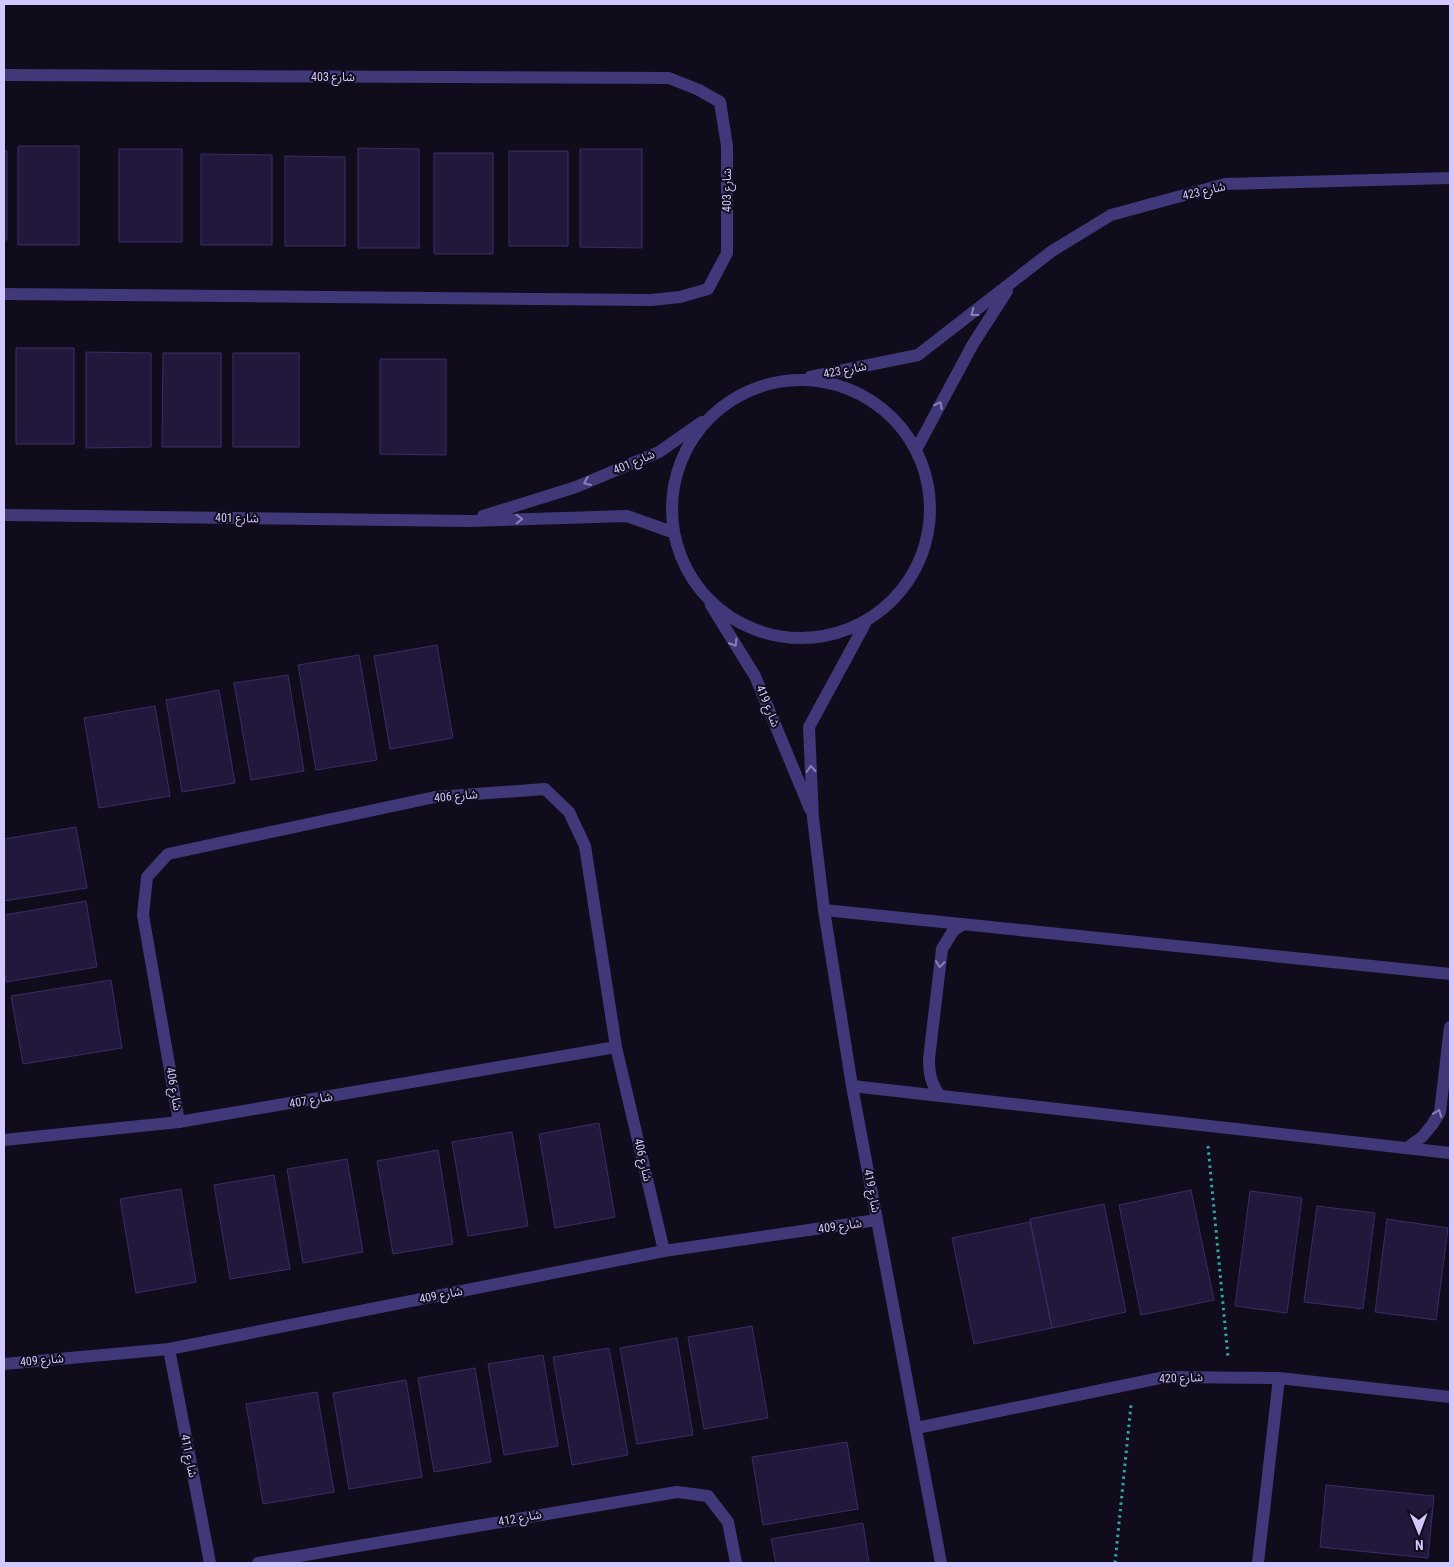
<svg xmlns="http://www.w3.org/2000/svg" width="1454" height="1567" font-family="'Roboto Condensed','Noto Sans Arabic',sans-serif">
  <style>
    .building { fill: #22183c; stroke: #3c2b67 }
    .lines { fill: none; stroke-linecap: round; stroke-linejoin: round }
    .path { stroke: #30a6a9; stroke-width: 3; stroke-dasharray: 2.5 4; stroke-linecap: butt }
    .lane { stroke: #403879; stroke-width: 12 }
    .street { stroke: #403879; stroke-width: 12 }
    .oneway { stroke: #8980bb }
    .labels { text-anchor: middle; stroke-width: 4; stroke-linejoin: round; paint-order: stroke }
    .street-label { font-size: 12px; fill: #d2c8fd; stroke: #100c1b }
  </style>
  <rect width="100%" height="100%" fill="#100c1b"/>
  <path class="building" d="M18 146H79V245H18Z
    M358 148 419 149V248H358Z
    M119 149H182V242H119Z
    M580 149H642V248L580 247Z
    M4 151H7V240H4Z
    M509 151H568V246H509Z
    M434 153H493V254H434Z
    M201 154 272 155V245H201Z
    M285 156 345 157V246H285Z
    M16 348H74V444H16Z
    M86 352 151 353V447L86 448Z
    M163 353H221V447H162Z
    M233 353H299V447H233Z
    M380 359H446V455L380 454Z
    M437 645 453 738 390 749 374 656Z
    M359 655 377 760 316 770 298 665Z
    M288 675 304 771 251 780 234 683Z
    M219 690 235 783 182 792 166 700Z
    M155 706 170 796 99 808 84 718Z
    M76 827 87 888 4 901V839Z
    M86 901 97 967 6 982 4 968V915Z
    M111 980 122 1048 23 1064 11 996Z
    M599 1123 615 1217 555 1228 539 1134Z
    M512 1132 528 1226 468 1236 452 1142Z
    M438 1150 453 1244 393 1254 377 1161Z
    M347 1159 363 1252 303 1263 287 1169Z
    M274 1175 290 1269 230 1279 214 1185Z
    M181 1189 196 1282 136 1293 120 1199Z
    M1191 1190 1214 1300 1141 1315 1119 1205Z
    M1250 1191 1302 1198 1287 1313 1235 1306Z
    M1104 1204 1126 1312 1052 1328 1030 1219Z
    M1317 1206 1375 1213 1363 1309 1304 1302Z
    M1387 1219 1448 1228 1436 1320 1375 1312Z
    M1030 1222 1052 1328 974 1344 952 1238Z
    M752 1326 768 1418 704 1429 688 1337Z
    M677 1338 693 1435 637 1444 620 1348Z
    M609 1348 628 1455 572 1465 553 1357Z
    M543 1355 558 1446 504 1455 488 1364Z
    M475 1368 491 1462 434 1472 418 1378Z
    M406 1380 422 1477 349 1489 333 1393Z
    M317 1392 334 1492 263 1504 246 1404Z
    M847 1442 858 1509 763 1525 752 1457Z
    M1326 1485 1434 1496 1428 1558 1320 1547Z
    M863 1523 869 1563H776L771 1539Z"/>
  <g class="lines">
    <path class="path" d="M1208 1146 1228 1357
      M1115 1563 1131 1405"/>
    <path class="lane" d="M824 910 1450 974
      M852 1086 1450 1153
      M940 1096C931 1084 929 1074 929 1059L942 949 953 931 963 924
      M1407 1148 1422 1137 1432 1125 1440 1112 1450 1027"/>
    <path class="street" d="M4 75 669 78 699 90 720 102 727 146V253L708 289 680 297 651 300 4 294
      M810 377 918 355 1052 251 1111 215 1225 184 1450 178
      M672 509a129 129 0 1 1 258 0a129 129 0 1 1-258 0Z
      M917 448 973 344 1007 291
      M4 515 470 521 627 516 672 532
      M483 516 576 487 659 452 702 422
      M711 605 755 676 810 809
      M865 624 809 727 813 818 824 910 852 1086 941 1563
      M179 1122 143 915 147 877 168 854 435 797 545 789 569 812 585 846 616 1047 664 1251
      M4 1140 179 1122 616 1047
      M169 1349 210 1563
      M4 1364 169 1349 664 1251 877 1220
      M917 1428 1165 1377 1279 1378 1450 1397
      M258 1563 677 1492 708 1496 728 1522 736 1563
      M1258 1563 1279 1378"/>
  </g>
  <defs><path id="oneway-chevron" d="M-2-3.5L2.5 0L-2 3.5" fill="none" stroke-width="1.6" stroke-linecap="round" stroke-linejoin="round" transform="scale(1.25)"/></defs>
  <g class="oneway">
    <use href="#oneway-chevron" transform="translate(974 313) rotate(142)"/>
    <use href="#oneway-chevron" transform="translate(939 405) rotate(-63)"/>
    <use href="#oneway-chevron" transform="translate(587 482) rotate(157)"/>
    <use href="#oneway-chevron" transform="translate(519 519) rotate(-2)"/>
    <use href="#oneway-chevron" transform="translate(734 643) rotate(58)"/>
    <use href="#oneway-chevron" transform="translate(811 769) rotate(-93)"/>
    <use href="#oneway-chevron" transform="translate(940 964) rotate(97)"/>
    <use href="#oneway-chevron" transform="translate(1438 1113) rotate(-70)"/>
  </g>
  <g class="labels">
    <g class="street-label">
      <text x="333" y="81">شارع 403</text>
      <text transform="translate(727 190) rotate(-90)" y="4">شارع 403</text>
      <text transform="translate(1204 191) rotate(-13)" y="4">شارع 423</text>
      <text transform="translate(845 370) rotate(-11)" y="4">شارع 423</text>
      <text transform="translate(634 462) rotate(-23)" y="4">شارع 401</text>
      <text transform="translate(237 518) rotate(1)" y="4">شارع 401</text>
      <text transform="translate(768 706) rotate(68)" y="4">شارع 419</text>
      <text transform="translate(456 796) rotate(-5)" y="4">شارع 406</text>
      <text transform="translate(174 1089) rotate(80)" y="4">شارع 406</text>
      <text transform="translate(311 1100) rotate(-10)" y="4">شارع 407</text>
      <text transform="translate(643 1160) rotate(77)" y="4">شارع 406</text>
      <text transform="translate(872 1191) rotate(79)" y="4">شارع 419</text>
      <text transform="translate(840 1226) rotate(-8)" y="4">شارع 409</text>
      <text transform="translate(441 1295) rotate(-11)" y="4">شارع 409</text>
      <text transform="translate(42 1360) rotate(-5)" y="4">شارع 409</text>
      <text transform="translate(1181 1378) rotate(-2)" y="4">شارع 420</text>
      <text transform="translate(189 1456) rotate(79)" y="4">شارع 411</text>
      <text transform="translate(520 1518) rotate(-10)" y="4">شارع 412</text>
    </g>
  </g>
  <rect width="1454" height="1567" fill="none" stroke="#d2c8fd" stroke-width="10"/>
  <g transform="translate(1419 1532) rotate(179)" stroke="#100c1b" stroke-width="4" paint-order="stroke">
  <path d="M0-4L9 19L0 12L-9 19Z" fill="#d2c8fd"/>
  <text y="-8" font-size="14" font-weight="bold" text-anchor="middle" fill="#d2c8fd">N</text>
  </g>
</svg>
